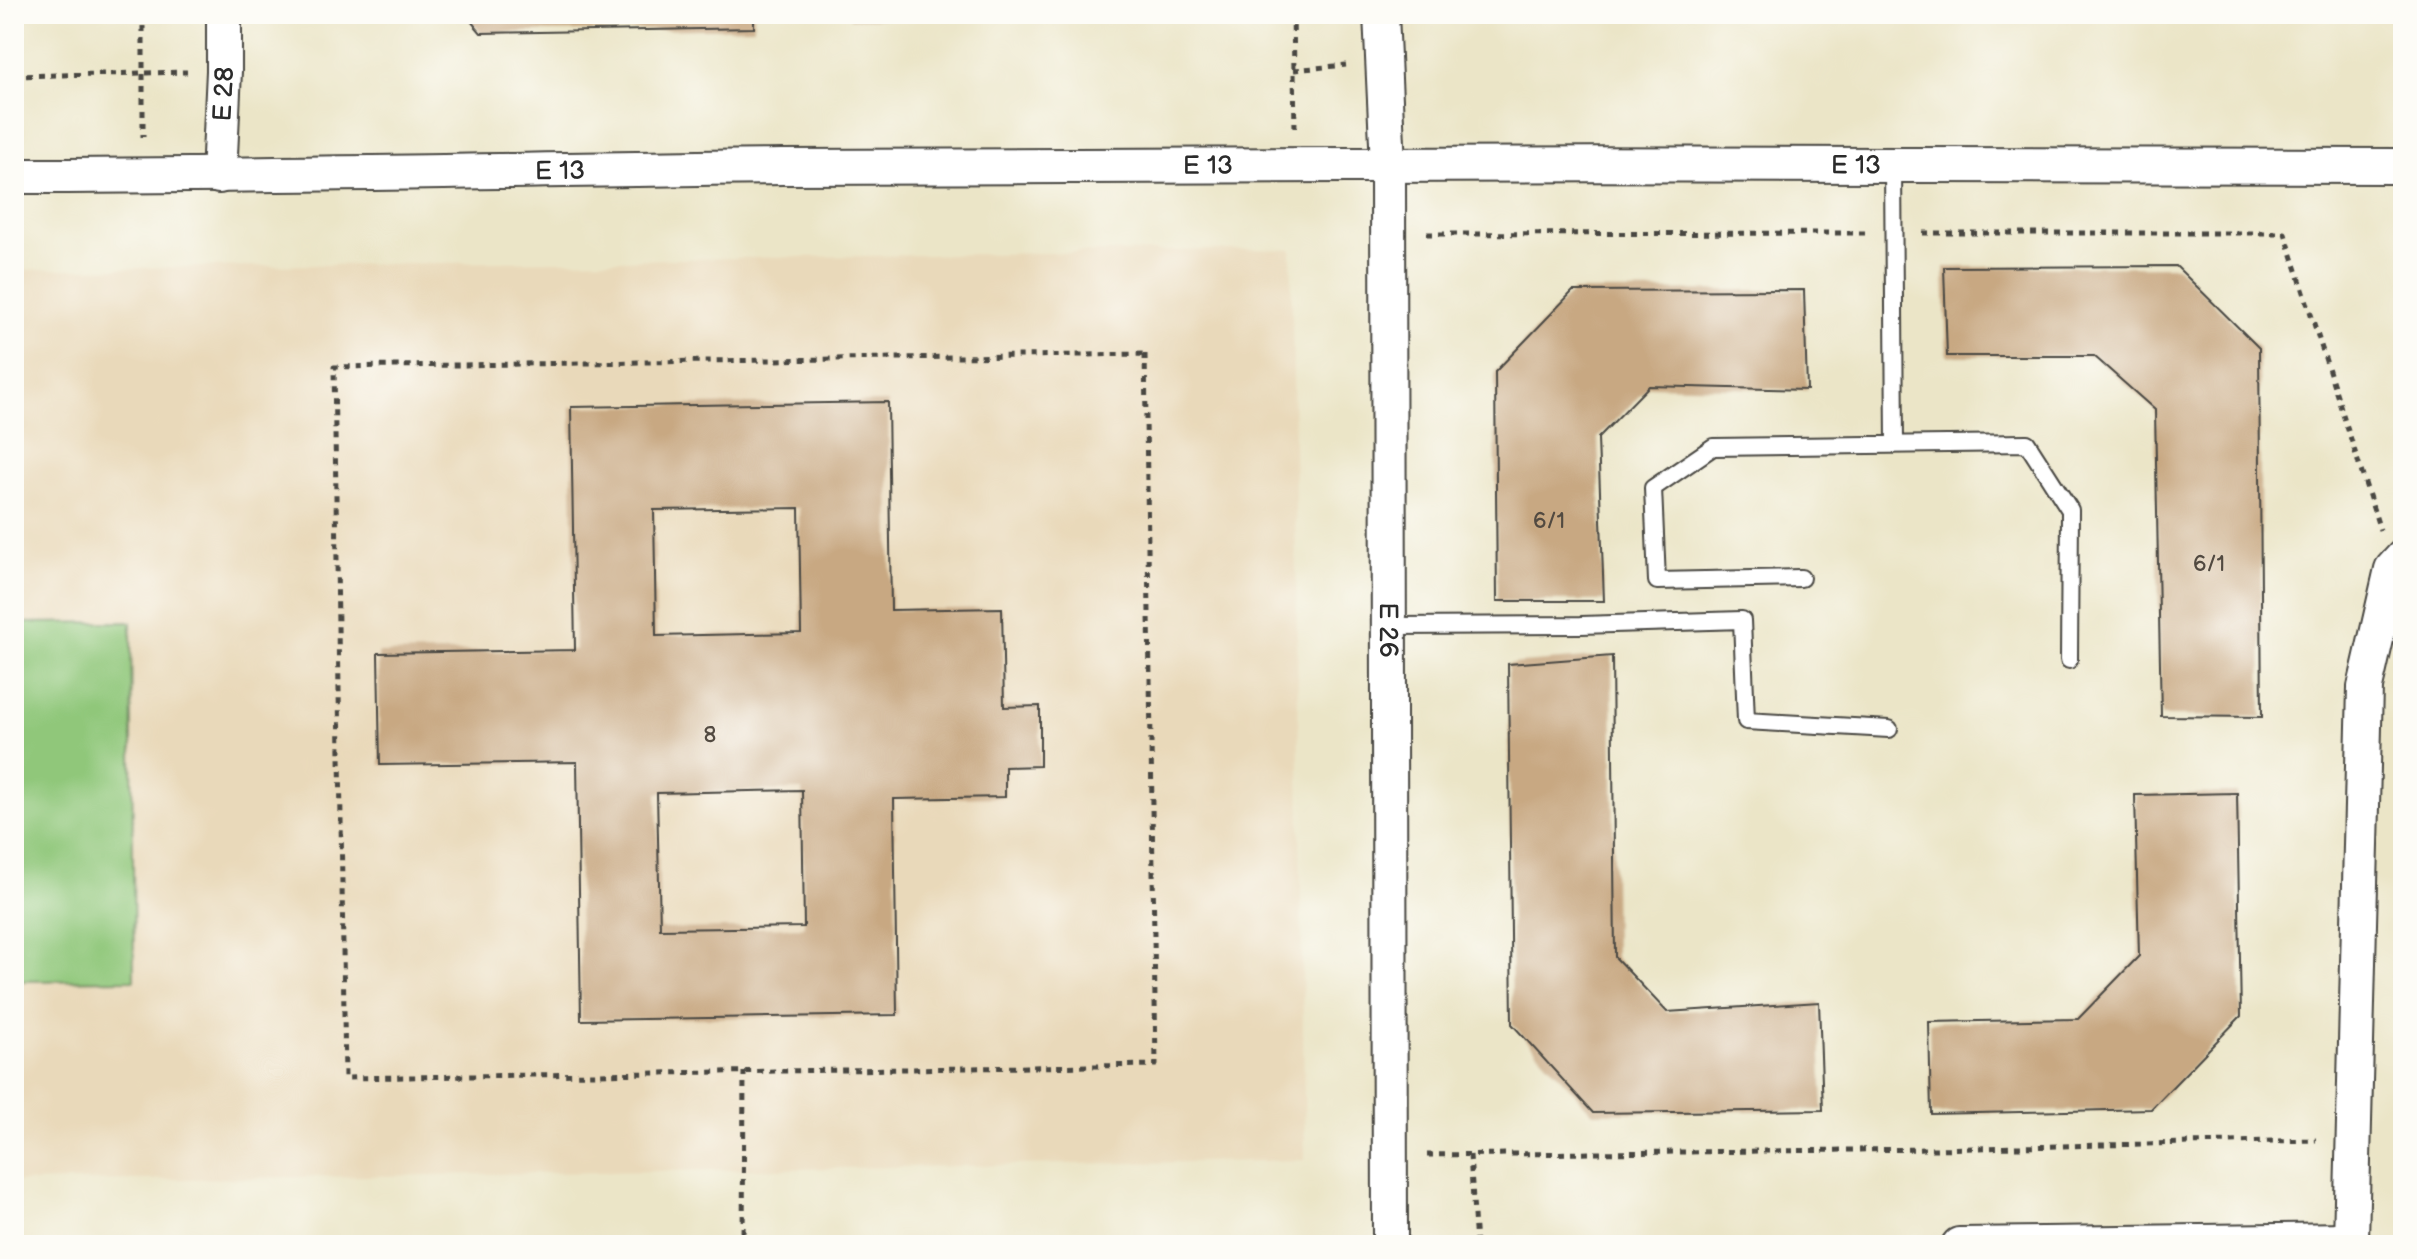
<svg xmlns="http://www.w3.org/2000/svg" width="2417" height="1259" font-family="'Balsamiq Sans',sans-serif">
  <style>
    .built { fill: #e9d9ba }
    .green { fill: #90c77a; stroke: #5e7952; stroke-width: 2 }
    .building { fill: #c8a882; fill-rule: evenodd }
    .lines { fill: none; stroke-linecap: round; stroke-linejoin: round }
    .lane-casing { stroke: #484742; stroke-width: 20 }
    .street-casing { stroke: #484742; stroke-width: 38 }
    .path { stroke: #484742; stroke-width: 5; stroke-dasharray: 6 6; stroke-linecap: butt }
    .lane { stroke: #fff; stroke-width: 16 }
    .street { stroke: #fff; stroke-width: 34 }
    .labels { text-anchor: middle; stroke-width: 7; stroke-linejoin: round; paint-order: stroke }
    .number-label { font-size: 22px; fill: #524a41 }
    .street-label { font-size: 26px; fill: #2b2b2b; stroke: #fdfcf7 }
  </style>
  <rect width="100%" height="100%" fill="#fdfcf7"/>
  <filter id="ink" filterUnits="userSpaceOnUse"><feTurbulence type="fractalNoise" baseFrequency=".0125" numOctaves="2"/><feDisplacementMap in="SourceGraphic" scale="16" xChannelSelector="R" yChannelSelector="G"/><feConvolveMatrix kernelMatrix="1 2 1 2 8 2 1 2 1" color-interpolation-filters="sRGB"/></filter>
  <filter id="wash" filterUnits="userSpaceOnUse"><feTurbulence type="fractalNoise" baseFrequency=".006" numOctaves="4" result="noise"/><feDisplacementMap in="SourceGraphic" scale="32" xChannelSelector="R" yChannelSelector="G"/><feGaussianBlur stdDeviation="1.8" result="paint"/><feColorMatrix in="noise" values="0 0 0 0 0 0 0 0 0 0 0 0 0 0 0 0 0 1.4 0 .05"/><feComposite in="paint" operator="in"/></filter>
  <g filter="url(#wash)">
    <rect width="100%" height="100%" fill="#ebe5c7"/>
    <path class="built" d="M1291 249 1305 1160 14 1182V270Z"/>
    <path class="green" d="M131 622 134 980 14 981V623Z"/>
    <g id="blocks">
      <path class="building" d="M465 14H754V28L481 33Z
        M850 14H980V17L850 19Z
        M2176 266 2259 348 2262 717 2161 716 2155 410 2094 356H1947L1944 267Z
        M1804 290 1807 390 1649 386 1598 438 1604 601H1497L1495 372 1573 291Z
        M888 402 891 610 1002 608 1004 707 1040 706V766L1005 767V797L894 799 897 1015 581 1020 577 762 380 765 378 653 575 650 571 407ZM799 508 801 633 656 636 654 510ZM802 790 804 927 660 929 657 793Z
        M1612 656 1615 957 1667 1012 1819 1002 1823 1110 1593 1113 1512 1024 1508 664Z
        M2237 793 2241 1016 2151 1109 1931 1114 1929 1022 2078 1019 2139 956 2135 795Z"/>
    </g>
  </g>
  <g filter="url(#ink)">
    <use href="#blocks" fill-opacity="0" stroke="#484742" stroke-width="2"/>
    <g class="lines">
      <g class="lane-casing">
        <path id="lane" d="M1893 164 1895 445
          M1801 578 1657 581 1653 488 1713 447 2027 443 2070 510 2069 660
          M1389 626 1581 625 1742 620 1746 721 1889 729"/>
      </g>
      <g class="street-casing">
        <g id="street">
          <path id="s1" d="M1381 14 1388 165 1390 1245"/>
          <path id="s2" d="M14 176C270 176 526 170 782 167 1322 163 1863 164 2403 166"/>
          <path id="s3" d="M219 176 224 71V14"/>
          <path d="M1959 1245 2351 1240"/>
          <path d="M2355 1245 2351 1240 2365 687 2392 569 2403 557"/>
        </g>
      </g>
      <path class="path" d="M143 14V137
        M1293 14 1295 129
        M1294 70 1346 65
        M14 76 187 72
        M1923 233H2285L2380 530
        M1427 234 1865 233
        M1145 354 1156 1065 345 1078 334 367Z
        M1427 1155 1934 1149 2316 1140
        M1470 1155 1476 1245
        M743 1245 744 1072"/>
      <use href="#lane" class="lane"/>
      <use href="#street" class="street"/>
    </g>
  </g>
  <g class="labels">
    <g class="number-label">
      <text x="1549" y="528">6/1</text>
      <text x="2209" y="571">6/1</text>
      <text x="710" y="742">8</text>
    </g>
    <g class="street-label">
      <text dy="9" stroke="none"><textPath href="#s3" startOffset="82">E 28</textPath></text>
      <text dy="9" stroke="none"><textPath href="#s2" startOffset="1842">E 13</textPath></text>
      <text dy="9" stroke="none"><textPath href="#s2" startOffset="1194">E 13</textPath></text>
      <text dy="9" stroke="none"><textPath href="#s2" startOffset="546">E 13</textPath></text>
      <text dy="9" stroke="none"><textPath href="#s1" startOffset="616">E 26</textPath></text>
    </g>
  </g>
  <rect width="2417" height="1259" fill="none" stroke="#fdfcf7" stroke-width="48"/>
</svg>
